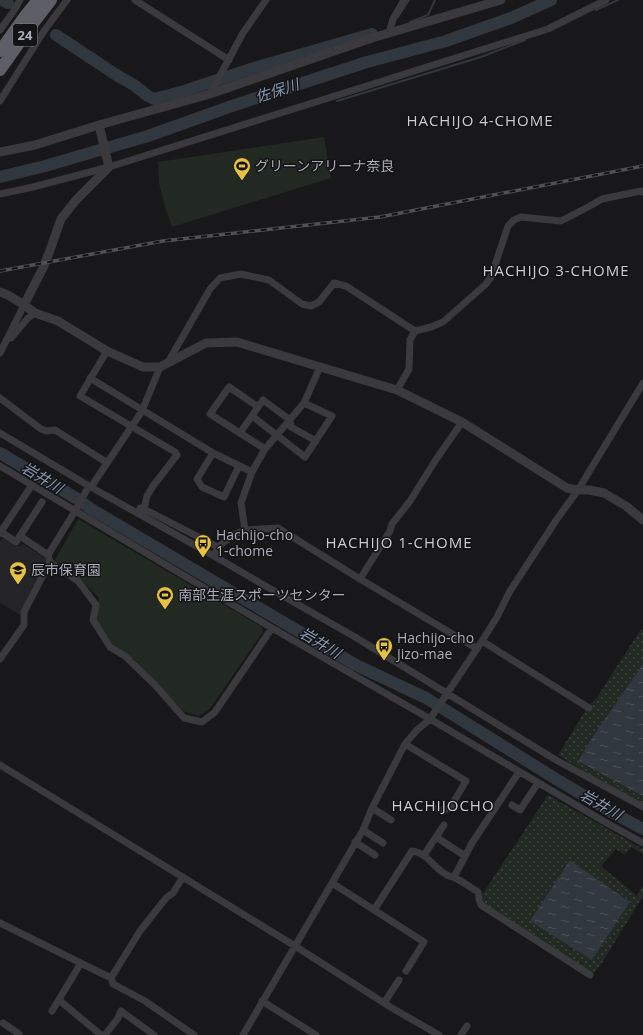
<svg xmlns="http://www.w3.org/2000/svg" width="643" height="1035" font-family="'Open Sans','Noto Sans JP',sans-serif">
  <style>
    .built { fill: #242326 }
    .grass { fill: url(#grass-dots); fill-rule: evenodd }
    .park { fill: #222923 }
    .water { fill: url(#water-ripples) }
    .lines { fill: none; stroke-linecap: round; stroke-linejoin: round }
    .stream { stroke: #30373e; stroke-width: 2 }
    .river { stroke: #30373e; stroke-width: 12 }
    .minor { stroke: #39393e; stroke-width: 7 }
    .tertiary { stroke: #39393e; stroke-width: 9 }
    .trunk { stroke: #5d5e66; stroke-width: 12 }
    .rail-casing { stroke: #505157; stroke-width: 3.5 }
    .rail { stroke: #131214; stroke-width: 2; stroke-dasharray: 6; stroke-linecap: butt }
    .labels { text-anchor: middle; stroke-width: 3; stroke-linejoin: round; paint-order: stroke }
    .shield { fill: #131214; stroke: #7d7e87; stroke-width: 1 }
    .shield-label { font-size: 13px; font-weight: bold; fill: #abadb8 }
    .poi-label { font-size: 14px; fill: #abadb8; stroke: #131214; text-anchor: start }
    .water-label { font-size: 15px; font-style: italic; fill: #8497b0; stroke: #131214 }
    .neighbourhood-label { font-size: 15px; letter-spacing: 1px; fill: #cbcdd4; stroke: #131214 }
  </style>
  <defs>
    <pattern id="grass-dots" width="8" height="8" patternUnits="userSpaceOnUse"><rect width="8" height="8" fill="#222923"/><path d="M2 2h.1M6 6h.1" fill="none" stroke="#3f4541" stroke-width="1.8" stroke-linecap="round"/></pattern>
    <pattern id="water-ripples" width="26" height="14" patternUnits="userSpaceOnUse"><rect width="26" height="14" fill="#30373e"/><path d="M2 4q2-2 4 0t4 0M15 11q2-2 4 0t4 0" fill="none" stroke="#4b5158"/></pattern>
  </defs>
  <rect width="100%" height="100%" fill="#181719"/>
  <path class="built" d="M3 538 15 546H20L23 544 45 558 47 566 22 616 0 603V542Z"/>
  <path class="grass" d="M641 629 643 630V664L593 736 578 761 643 796V803L592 776 558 755 589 705 596 699Z
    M548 795 643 849V854L631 847 625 855 616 849 601 866 637 896 643 886V896L600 966 593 974 483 903 482 895ZM570 860 630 902 592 960Z"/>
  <path class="park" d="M324 137 331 178 172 227 164 204 159 183 158 162Z
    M78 519 262 627 263 632 209 710 198 716 183 711 134 659 111 643 96 621 99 598 78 577 55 560Z"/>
  <path class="water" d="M643 664V796L578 761 593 736Z
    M570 860 630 902 592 960 530 921Z"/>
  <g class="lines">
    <path class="stream" d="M596 10 618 0
      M398 17 409 0
      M410 22 428 15 435 0
      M337 101 481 57 525 40"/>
    <path class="river" d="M3 0 8 3
      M56 35 118 76 134 85 148 96 154 99 184 91 254 68 372 34
      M0 177 45 166 148 136 232 106 367 62 446 41 511 18 551 0
      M0 453 79 500 91 509 356 665 426 698 556 779 615 814 643 829"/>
    <path class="minor" d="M135 0 229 60
      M0 30 13 12 20 0
      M389 33 393 19 404 0
      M210 94 243 33 266 0
      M0 101 44 31 67 0
      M0 194 33 187 109 167 548 29 606 0
      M11 338 28 318 35 313
      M107 351 80 396 175 452 177 455 153 486 147 496 144 509
      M0 353 24 305
      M167 364 210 289 220 278 241 274 269 280 302 304 311 306 319 302 334 283 346 286 415 331
      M90 378 213 453 252 472
      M397 390 409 369 410 340 415 331 431 327 443 322 486 284 491 277 508 226 514 220 521 217 561 221 588 207 602 199 641 191 643 192
      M0 398 41 429 46 431 55 430 106 462
      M258 407 229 387 210 414 265 449
      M252 416 305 457 332 416 304 403
      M0 433 89 486 214 556 262 584 355 637 556 760 643 807
      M240 433 263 400 290 420 291 427 316 441
      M213 453 197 479 202 487 224 497 239 466
      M0 466 272 628 430 719 605 822 643 843
      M91 487 142 411 160 367
      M140 508 144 509 218 547
      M245 530 241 503 252 472 265 449 304 403 320 367
      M1 532 16 542 20 536 48 555
      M0 533 32 485
      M20 536 42 502
      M214 556 218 547 233 535 245 530 278 528 360 579 476 648
      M50 562 78 581 96 605 93 620 110 647 125 656 155 685 184 718 202 722 215 712 272 628
      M360 579 390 531 392 524 410 501 435 461 462 422
      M482 641 589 708
      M0 659 24 625V612L50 562 48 555 75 511 89 486
      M405 744 466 781 450 808 442 811 437 808
      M0 765 295 946 392 1008 439 1035
      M512 805 520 810 538 783
      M372 808 391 820
      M363 830 383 843
      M436 837 465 856
      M355 842 375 855
      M424 855 444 825
      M454 877 472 843 519 772
      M332 883 424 942 406 971
      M374 910 412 851C428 853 434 869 447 875 449 876 452 877 453 877 462 881 470 887 478 892L479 899 481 905 590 975
      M0 923 111 978 113 984 145 1001 194 1035
      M111 978 140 931 166 898 173 893 183 877
      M59 1000 101 1035
      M262 1001 316 1035
      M384 1003 399 980
      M52 1011 81 963
      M3 1023 19 1034 18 1035
      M105 1035 118 1018 121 1011 154 1035
      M243 1035 363 830 372 808 405 744 417 730 430 719 482 641 497 617 510 591 557 519 578 490 643 383
      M461 1035 467 1026"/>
    <path class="tertiary" d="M0 152 35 145 99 125 210 94 372 38 501 0
      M0 292 8 295 24 305 43 268 50 250 61 219 76 200 109 167 99 125
      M24 305 35 313 58 321 107 351 143 367H160L206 343 237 342 397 390 462 422 567 488 578 490H589L604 493 626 506 643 520"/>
    <path class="trunk" d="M0 51 25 16 38 0
      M0 70 34 22 51 0"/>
    <g class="rail-casing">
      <path id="rail" d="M0 271 163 241 380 217 643 166"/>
    </g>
    <use href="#rail" class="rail"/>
  </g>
  <defs>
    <g id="stadium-pin" transform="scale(0.9)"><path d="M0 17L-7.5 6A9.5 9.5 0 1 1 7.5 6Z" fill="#e5c144" stroke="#131214"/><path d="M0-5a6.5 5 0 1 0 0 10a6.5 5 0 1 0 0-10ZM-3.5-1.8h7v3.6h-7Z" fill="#111"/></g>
    <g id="bus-pin" transform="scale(0.9)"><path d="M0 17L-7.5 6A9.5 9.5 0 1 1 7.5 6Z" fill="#e5c144" stroke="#131214"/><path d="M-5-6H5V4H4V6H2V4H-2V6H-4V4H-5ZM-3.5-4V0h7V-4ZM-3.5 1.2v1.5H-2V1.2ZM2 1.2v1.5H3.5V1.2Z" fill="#111"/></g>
    <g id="school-pin" transform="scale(0.9)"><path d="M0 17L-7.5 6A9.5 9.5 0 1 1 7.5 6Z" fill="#e5c144" stroke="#131214"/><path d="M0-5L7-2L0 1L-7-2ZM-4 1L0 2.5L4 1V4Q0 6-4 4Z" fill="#111"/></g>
  </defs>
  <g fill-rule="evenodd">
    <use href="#stadium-pin" x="242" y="166"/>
    <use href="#bus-pin" x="203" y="543"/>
    <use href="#school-pin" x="18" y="570"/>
    <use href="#stadium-pin" x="165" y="595"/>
    <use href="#bus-pin" x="384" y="646"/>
  </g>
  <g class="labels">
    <rect class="shield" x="13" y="24" width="24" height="22" rx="3"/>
    <g class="shield-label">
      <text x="25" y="40">24</text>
    </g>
    <g class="poi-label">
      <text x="255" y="171">グリーンアリーナ奈良</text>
      <text x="216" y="540">Hachijo-cho<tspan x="216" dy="16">1-chome</tspan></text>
      <text x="31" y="575">辰市保育園</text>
      <text x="178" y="600">南部生涯スポーツセンター</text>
      <text x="397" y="643">Hachijo-cho<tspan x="397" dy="16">Jizo-mae</tspan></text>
    </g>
    <g class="water-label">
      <text transform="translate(277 91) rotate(-18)" y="5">佐保川</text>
      <text transform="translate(42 478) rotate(31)" y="5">岩井川</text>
      <text transform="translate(320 643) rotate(31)" y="5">岩井川</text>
      <text transform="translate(601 805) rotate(30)" y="5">岩井川</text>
    </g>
    <g class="neighbourhood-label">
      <text x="480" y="126">HACHIJO 4-CHOME</text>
      <text x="556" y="276">HACHIJO 3-CHOME</text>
      <text x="399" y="548">HACHIJO 1-CHOME</text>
      <text x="443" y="811">HACHIJOCHO</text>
    </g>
  </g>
</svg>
